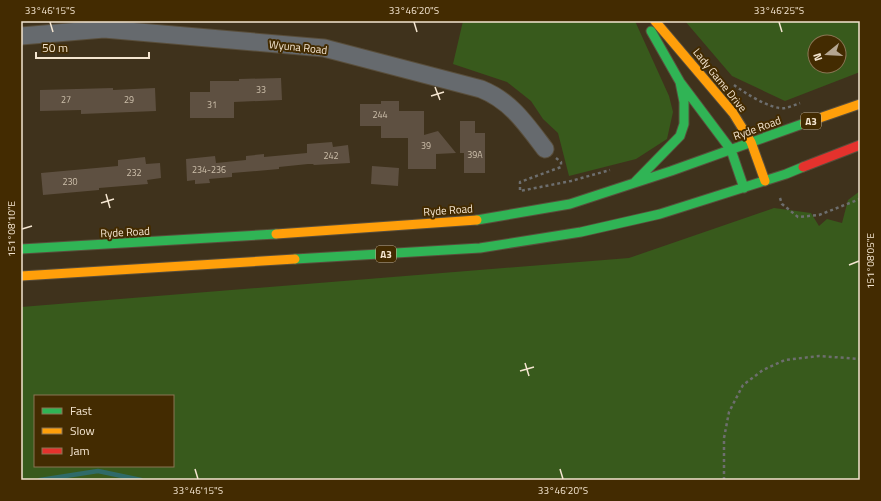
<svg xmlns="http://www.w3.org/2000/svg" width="881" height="501" font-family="'Titillium Web',sans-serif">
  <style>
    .green { fill: #385a1c; fill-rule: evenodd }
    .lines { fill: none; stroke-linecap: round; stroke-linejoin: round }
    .stream { stroke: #2f6a68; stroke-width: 4.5 }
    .building { fill: #5e5041 }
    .street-casing { stroke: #594e3b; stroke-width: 19 }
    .fast-casing { stroke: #594e3b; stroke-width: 11 }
    .slow-casing { stroke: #594e3b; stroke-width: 11 }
    .jam-casing { stroke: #594e3b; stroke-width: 11 }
    .path { stroke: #6d6e6e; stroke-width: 2.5; stroke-dasharray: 3 3; stroke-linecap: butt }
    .street { stroke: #666a6e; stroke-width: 17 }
    .fast { stroke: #30b455; stroke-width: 9 }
    .slow { stroke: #ff9f0a; stroke-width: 9 }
    .jam { stroke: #e5322d; stroke-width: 9 }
    .ticks { fill: none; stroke: #f4e5d0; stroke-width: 1.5 }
    .labels { text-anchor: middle; stroke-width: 4; stroke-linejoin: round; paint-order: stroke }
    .number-label { font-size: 9px; fill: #cec0ac }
    .shield { fill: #432b01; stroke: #bfad92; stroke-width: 1 }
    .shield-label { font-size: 10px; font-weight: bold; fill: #f4e5d0 }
    .street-label { font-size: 11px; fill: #f4e5d0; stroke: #432b01 }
    .neatline { fill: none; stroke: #f4e5d0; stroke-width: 1.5 }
    .ticks-label { font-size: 10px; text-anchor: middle; fill: #f4e5d0 }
  </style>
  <rect width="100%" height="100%" fill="#3f321c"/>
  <path class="green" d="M463 21H635L669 96 673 112 667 139 636 159 569 176 558 133 543 119 531 101 507 82 453 64Z
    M685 21H860V72L785 101 732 76ZM815 42H839V66H815Z
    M860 191V480H21V307L629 258 774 208 811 213 819 226 827 219 842 223 848 200ZM35 396H173V466H35Z"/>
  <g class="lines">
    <path class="stream" d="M40 480 98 471 141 480"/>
  </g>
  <path class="building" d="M281 78 282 100 234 102V118H190V92H210V81H239V79Z
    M113 88V90L155 88 156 111 81 114V110L40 111V90Z
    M381 101H399V111H424V135L438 131 456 153 436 154V169H408V138H381V126H360V104H381Z
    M460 121H475V133H485V173H464V153H460Z
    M332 142 333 147 348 145 350 163 314 165 313 164H308L279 167V169L232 173V177L209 179 210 183 195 184V180L187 181 186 159 215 156 216 163 246 160V156L264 154V157L307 153V144Z
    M145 157 146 164 160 163 161 178 147 180 148 184 99 188V190L43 195 41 173 118 166V160Z
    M372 166 399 168 398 186 371 184Z"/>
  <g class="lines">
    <g class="street-casing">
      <path id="street" d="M21 36 104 29 324 48 481 89C511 101 526 124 545 149"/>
    </g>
    <g class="fast-casing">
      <path id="fast" d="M651 31 680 82 731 150 744 188
        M635 182 680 136 684 124V102L680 82
        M477 220 570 204 671 171 805 123
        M21 249 276 234
        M295 259 480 248 581 232 660 214 786 174 803 167"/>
    </g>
    <g class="slow-casing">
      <path id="slow" d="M655 21 733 113 751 142 765 181
        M805 123 860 104
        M276 234 477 220
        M21 276 295 259"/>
    </g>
    <g class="jam-casing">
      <path id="jam" d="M803 167 860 145"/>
    </g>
    <path class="path" d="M734 85C745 93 771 110 785 108 790 107 795 105 800 103
      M556 158 561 162V167L520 182V191L571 181 610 170
      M780 198 782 204 798 217 819 215 860 199
      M724 480V438L729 412 743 385 763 370 785 360 819 356 860 359"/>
    <use href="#street" class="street"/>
    <use href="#fast" class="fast"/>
    <use href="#slow" class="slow"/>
    <use href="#jam" class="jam"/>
  </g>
  <path class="ticks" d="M50 22 53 32M414 22 417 32M779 22 782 32M435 87 440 100M431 96 444 92M106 194 110 208M101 203 114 199M22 229 32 226M849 265 859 261M525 363 529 376M520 371 534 367M195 469 198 479M560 469 563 479"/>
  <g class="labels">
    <g class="number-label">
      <text x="261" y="93">33</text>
      <text x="66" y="103">27</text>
      <text x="129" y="103">29</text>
      <text x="212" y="108">31</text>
      <text x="380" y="118">244</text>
      <text x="426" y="149">39</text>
      <text x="475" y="158">39A</text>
      <text x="331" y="159">242</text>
      <text x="209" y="173">234-236</text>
      <text x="134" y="176">232</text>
      <text x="70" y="185">230</text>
    </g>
    <g class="shield">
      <rect x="801" y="113" width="20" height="16" rx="3"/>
      <rect x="376" y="246" width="20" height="16" rx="3"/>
    </g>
    <g class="shield-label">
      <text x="811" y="125">A3</text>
      <text x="386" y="258">A3</text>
    </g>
    <g class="street-label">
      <text transform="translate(298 47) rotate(6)" y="4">Wyuna Road</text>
      <text transform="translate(720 80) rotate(51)" y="4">Lady Game Drive</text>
      <text transform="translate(757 128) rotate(-20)" y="4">Ryde Road</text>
      <text transform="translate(448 210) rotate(-4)" y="4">Ryde Road</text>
      <text transform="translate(125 232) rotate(-3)" y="4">Ryde Road</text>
    </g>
  </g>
  <rect width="881" height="501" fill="none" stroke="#432b01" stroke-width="44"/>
  <rect x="34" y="395" width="140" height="72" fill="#432b01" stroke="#8a7554"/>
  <rect x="42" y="408" width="20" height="6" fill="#30b455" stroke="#8a7554"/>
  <text x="70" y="415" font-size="12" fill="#f4e5d0">Fast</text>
  <rect x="42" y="428" width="20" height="6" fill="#ff9f0a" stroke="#8a7554"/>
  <text x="70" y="435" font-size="12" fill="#f4e5d0">Slow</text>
  <rect x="42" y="448" width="20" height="6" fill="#e5322d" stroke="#8a7554"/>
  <text x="70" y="455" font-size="12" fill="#f4e5d0">Jam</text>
  <g transform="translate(827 54) rotate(252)"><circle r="19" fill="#432b01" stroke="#8a7554"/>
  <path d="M0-3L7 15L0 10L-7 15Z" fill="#b5a691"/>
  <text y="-6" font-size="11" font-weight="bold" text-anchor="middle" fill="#f4e5d0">N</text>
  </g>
  <path d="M36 52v6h113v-6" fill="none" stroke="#f4e5d0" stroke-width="2"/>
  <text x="42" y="52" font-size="12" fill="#f4e5d0" stroke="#432b01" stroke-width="3" paint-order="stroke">50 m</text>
  <rect x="22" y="22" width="837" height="457" class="neatline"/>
  <g class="ticks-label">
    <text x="50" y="14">33°46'15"S</text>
    <text x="414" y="14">33°46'20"S</text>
    <text x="779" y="14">33°46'25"S</text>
    <text transform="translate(11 229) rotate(-90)" y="4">151°08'10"E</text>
    <text transform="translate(870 261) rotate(-90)" y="4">151°08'05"E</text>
    <text x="198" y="494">33°46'15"S</text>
    <text x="563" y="494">33°46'20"S</text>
  </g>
</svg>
